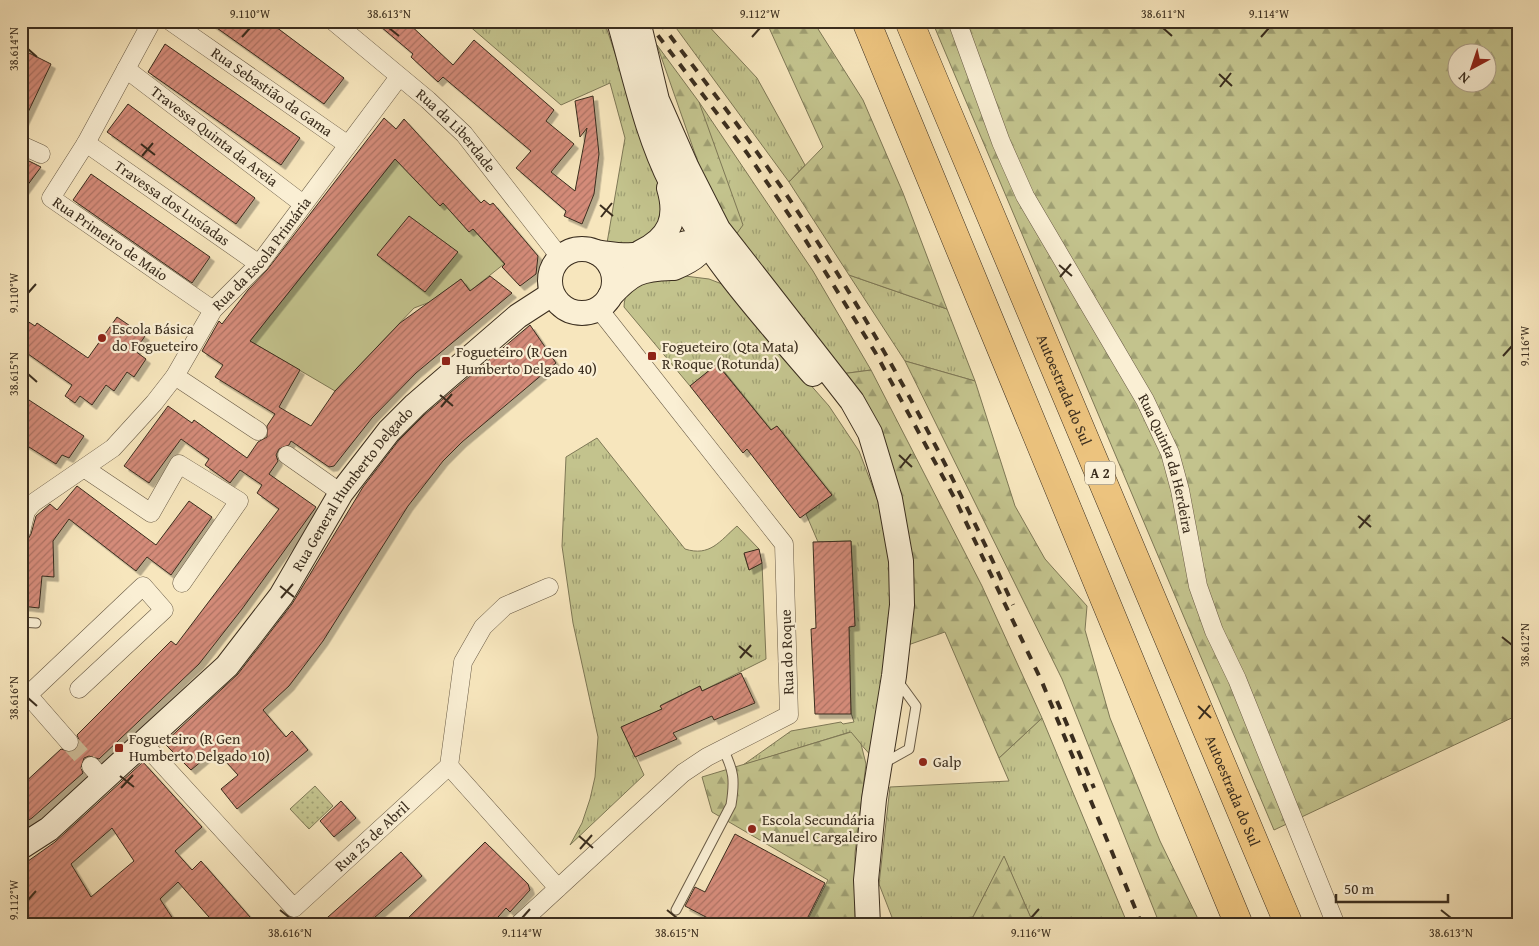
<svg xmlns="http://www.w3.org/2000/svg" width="1539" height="946" font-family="'Gentium Book Plus',serif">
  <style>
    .grass { fill: url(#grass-tufts); stroke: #7e7856 }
    .forest { fill: url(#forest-firs); stroke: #7e7856; fill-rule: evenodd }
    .park { fill: url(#park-dots); stroke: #7e7856 }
    .pitch { fill: #c3c38d; stroke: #7e7856 }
    .building { fill: url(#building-hatch); stroke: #3a2d1e; fill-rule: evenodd; filter: url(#shadow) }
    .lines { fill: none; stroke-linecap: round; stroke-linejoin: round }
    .street-tunnel { stroke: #d1c19d; stroke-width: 18; stroke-dasharray: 18 9; stroke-linecap: butt }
    .lane-casing { stroke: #695b46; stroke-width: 11 }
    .street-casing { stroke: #695b46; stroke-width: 19 }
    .secondary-casing { stroke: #3a2d1e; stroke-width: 26 }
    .highway-casing { stroke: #3a2d1e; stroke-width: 29 }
    .lane { stroke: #faefd4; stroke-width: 9 }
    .street { stroke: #faefd4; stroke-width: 18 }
    .secondary { stroke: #faefd4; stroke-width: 24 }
    .highway { stroke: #ecc37e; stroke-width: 28 }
    .rail { stroke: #3a2d1e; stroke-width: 4; stroke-dasharray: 9 9; stroke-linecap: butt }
    .ticks { fill: none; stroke: #3a2d1e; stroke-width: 2 }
    .poi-dot { fill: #8f2418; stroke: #faefd4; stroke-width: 2 }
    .labels { text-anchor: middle; stroke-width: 4.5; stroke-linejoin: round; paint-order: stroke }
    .shield { fill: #faefd4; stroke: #746755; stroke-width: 1 }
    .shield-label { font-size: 14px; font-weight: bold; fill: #3a2d1e }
    .street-label { font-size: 15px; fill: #3a2d1e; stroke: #faefd4 }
    .poi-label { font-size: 15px; fill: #3a2d1e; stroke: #faefd4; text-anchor: start }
    .neatline { fill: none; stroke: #3a2d1e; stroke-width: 2 }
    .ticks-label { font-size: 12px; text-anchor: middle; fill: #3a2d1e }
  </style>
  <defs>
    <pattern id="grass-tufts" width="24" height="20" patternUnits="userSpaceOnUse" patternTransform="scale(1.25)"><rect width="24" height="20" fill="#c3c38d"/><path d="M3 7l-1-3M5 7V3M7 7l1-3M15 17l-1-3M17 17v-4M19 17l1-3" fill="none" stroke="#9f9f73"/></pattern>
    <pattern id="forest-firs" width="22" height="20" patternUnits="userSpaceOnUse" patternTransform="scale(1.25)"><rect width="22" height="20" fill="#c3c38d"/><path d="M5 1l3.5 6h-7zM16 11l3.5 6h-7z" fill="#9f9f73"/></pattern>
    <pattern id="park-dots" width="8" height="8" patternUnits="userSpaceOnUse" patternTransform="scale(1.25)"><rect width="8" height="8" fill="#c3c38d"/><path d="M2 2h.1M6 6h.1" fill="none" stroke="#9f9f73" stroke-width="1.8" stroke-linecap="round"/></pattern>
    <pattern id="building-hatch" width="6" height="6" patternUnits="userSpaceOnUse" patternTransform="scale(1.25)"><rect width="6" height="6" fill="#d48b79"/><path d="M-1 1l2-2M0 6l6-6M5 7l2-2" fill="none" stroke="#ad7263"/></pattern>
    <filter id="shadow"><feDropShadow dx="4.5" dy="4.5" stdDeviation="0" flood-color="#0004"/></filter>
  </defs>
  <rect width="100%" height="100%" fill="#f7e6bd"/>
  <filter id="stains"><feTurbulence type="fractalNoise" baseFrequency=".004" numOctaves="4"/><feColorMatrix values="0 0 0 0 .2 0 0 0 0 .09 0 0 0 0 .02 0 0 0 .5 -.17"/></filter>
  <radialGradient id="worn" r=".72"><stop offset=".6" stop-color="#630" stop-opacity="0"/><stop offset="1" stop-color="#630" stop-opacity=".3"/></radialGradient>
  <path class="grass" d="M468 21H604L667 205 655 231 637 245 607 243 625 138 610 83 561 105 467 24Z
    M671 21H704L757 78 805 165 789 182Z
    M699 102 813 271 871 370 841 374 735 236Z
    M677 275 709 279 722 284 829 406 859 451 878 501 889 558 892 593 873 758 850 732 743 765 791 731 841 722 843 724 854 722 851 713 849 627 855 626 851 541 818 542 806 514 832 495 777 426 771 430 718 364 690 386 624 307C624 279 656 278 677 275Z
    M849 275 947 309 975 381 905 361Z
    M597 438 685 549C710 557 720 541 737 526L759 549 744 554 749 570 762 563 766 659 702 691 700 686 661 705 662 709 622 727 644 775 570 845 582 823 590 799 595 777 598 737 573 623 562 546 566 457Z
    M1042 718 1128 925H1034L1004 857 973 917 895 925 879 884 890 787 1009 781 999 758Z"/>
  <path class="forest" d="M766 21H813L863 100 903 193 947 309 849 275 789 182 823 147Z
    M932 21H1518V715L1274 830ZM1456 52H1486V82H1456Z
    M657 45 699 102 743 225 735 236 714 208Z
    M905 361 975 381 1015 506 1045 559 1087 606 1085 630 1110 718 1160 841 1201 925H1160L1062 679Z
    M871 370 982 586 1042 718 999 758 945 632 908 645 913 561 898 501 841 374Z
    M851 732 861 744 866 764 855 853V925H805L828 880 712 812 702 777Z
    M1004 856 1034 925H979L973 917Z"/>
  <path class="park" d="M315 786 333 806 309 829 290 809Z"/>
  <path class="pitch" d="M395 159 473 229 504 264 470 291 461 279 430 302 414 308 335 391 250 341Z"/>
  <path class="building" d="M207 21H268L344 78 324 104Z
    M374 21H406L453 65 474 40 554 110 546 121 574 144 551 172 575 191 587 128 580 137 575 101 593 96 599 154 594 194 582 224 564 216 566 211 516 168 531 151 443 77 438 82 411 57 413 54Z
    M165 44 300 138 281 165 148 72Z
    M21 49 51 64 21 127Z
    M128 104 255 198 236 224 107 132Z
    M384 118 396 129 404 119 481 203 484 200 490 205 493 203 538 256 536 274 520 286 502 267 505 264 473 229 469 232 443 203 440 206 395 159 250 341 300 370 279 407 311 426 335 391 400 323 461 279 470 291 490 276 512 293 416 373 372 418 334 466 329 467 291 441 289 445 279 449 276 455 278 461 269 474 316 507 242 609 199 664 99 759 89 756 84 758 81 768 83 773 32 818 21 825V786L61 749 71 752 76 750 79 740 77 735 171 641 176 645 279 509 257 493 262 485 240 470 230 483 205 465 209 459 181 439 149 483 124 466 168 406 192 423 194 420 247 458 258 442 267 437V426L275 414 215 377 223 365 202 351 219 321 222 324 248 290 267 270Z
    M21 157 41 167 21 194Z
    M91 174 210 257 192 283 73 200Z
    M409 216 458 252 425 292 377 255Z
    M21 317 35 326 37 323 88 358 117 317 145 336 135 351 146 359 134 377 127 372 114 391 106 385 92 405 80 396 75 403 65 396 72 385 21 349Z
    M530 325 556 363 462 442 443 461 408 506 323 641 289 686 263 710 286 737 292 731 308 750 237 809 221 789 238 775 215 750 191 770 164 743 238 674 292 604 363 487 399 440 424 415Z
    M717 364 771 430 777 426 832 495 800 518 747 449 743 453 690 386Z
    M29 400 84 436 69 458 62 455 56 464 21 442V406Z
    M77 486 156 545 189 501 212 517 171 575 147 557 136 571 69 519 53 541 54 577 42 576 39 608 21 606V577L27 541 31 534 36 516 50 504 57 510Z
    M851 541 855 626 849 627 851 714H815L811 629 816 628 813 542Z
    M759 549 762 563 749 570 744 553Z
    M741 673 755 703 714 720 712 716 673 733 677 739 635 757 621 727 662 709 660 706 700 686 702 691Z
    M143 762 202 827 175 851 192 870 201 861 257 925H216L178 882 160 899 177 925H21V866L55 842ZM112 828 134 861 91 897 71 864Z
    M341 801 356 818 334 837 320 821Z
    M735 834 825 883 804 925H721L685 906 695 887 705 892Z
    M485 842 528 884 530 890 510 912 506 908 491 925H401Z
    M401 852 422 876 366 925H319Z"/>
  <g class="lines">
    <path class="street-tunnel" d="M69 742 91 766"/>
    <g class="lane-casing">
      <path id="lane" d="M21 622 36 623
        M884 763 909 749 916 706 897 680
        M676 910 731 805C735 780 734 771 723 749"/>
    </g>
    <g class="street-casing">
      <g id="street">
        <path id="s1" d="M152 21 86 143 51 198 213 310"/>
        <path id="s2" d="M170 21 348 145"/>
        <path id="s3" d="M333 21 428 100 464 134 560 257"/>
        <path id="s4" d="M957 21 1001 142 1025 196 1145 400 1170 453 1180 490 1198 586 1214 631 1237 679 1336 925"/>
        <path id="s5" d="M126 69 303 204"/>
        <path id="s6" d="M86 143 259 264"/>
        <path d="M21 145 41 154"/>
        <path d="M175 376 258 431"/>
        <path d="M287 455 341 493"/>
        <path d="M84 468 151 513 179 464 239 501 182 583"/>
        <path id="s7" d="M21 532 26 511 33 503 113 448 154 403 175 376 213 310 259 264 399 77"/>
        <path d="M69 742 28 695 143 586 164 610 79 689"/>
        <path id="s8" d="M144 744 294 908 449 766 463 662 483 627 505 606 549 587"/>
        <path d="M91 766 104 781"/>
        <path d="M449 766 558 888"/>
        <path d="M518 925 683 773 707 757 789 715 784 544 598 308"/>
      </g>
    </g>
    <g class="secondary-casing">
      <g id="secondary">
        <path d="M619 21C635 76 646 133 672 184 707 254 762 315 813 374"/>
        <path d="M638 21 657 100 687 168 718 229 852 401 870 433 890 499 901 561 902 605 894 676 874 799 866 880 868 925"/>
        <circle cx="582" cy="281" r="32"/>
        <path d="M596 252C615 255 631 257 650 253 674 249 695 234 718 246"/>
        <path d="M641 252C670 238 678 218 669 188"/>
        <path d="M674 268C693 260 705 253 708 232"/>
        <path d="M610 296C631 273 640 269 671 268"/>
        <path id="s9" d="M21 847 49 829 227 666 281 596 341 493 389 431 415 405 518 316 552 294"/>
      </g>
    </g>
    <g class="highway-casing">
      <g id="highway">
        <path d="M866 21 1239 925"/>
        <path id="s10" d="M909 21 1289 925"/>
      </g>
    </g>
    <use href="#lane" class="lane"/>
    <use href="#street" class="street"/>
    <use href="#secondary" class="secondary"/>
    <use href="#highway" class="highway"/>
    <path class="rail" d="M647 21 747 153 798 228 875 352 955 499 1042 682 1142 925
      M659 21C691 64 724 105 754 148 856 291 941 446 1013 605
      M1057 701 1094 788"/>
  </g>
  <path class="ticks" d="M389 28 399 36M1163 28 1172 36M242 37 250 28M752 37 760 28M1261 37 1269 28M28 49 37 57M1219 74 1232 86M1220 87 1231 73M141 144 155 155M142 156 153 143M600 205 613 216M601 217 612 203M1059 265 1072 276M1060 277 1071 264M28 293 36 284M1503 356 1512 346M28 374 37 382M440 395 453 406M441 407 452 394M899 455 912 467M900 468 911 454M1358 516 1371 527M1359 528 1370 515M280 586 294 597M281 598 293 584M1502 637 1512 645M739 646 752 657M740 658 751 645M28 698 37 706M1198 706 1211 718M1199 719 1210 705M120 776 134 787M121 788 133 775M579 836 593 848M580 849 592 835M28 900 36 891M280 910 290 918M667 910 677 918M1441 910 1451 918M522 918 530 909M1031 918 1039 909"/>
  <g class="poi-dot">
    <circle cx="102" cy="338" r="5"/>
    <rect x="647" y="351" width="10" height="10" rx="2.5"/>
    <rect x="441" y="356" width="10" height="10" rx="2.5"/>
    <rect x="114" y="743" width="10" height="10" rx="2.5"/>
    <circle cx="923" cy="762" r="5"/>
    <circle cx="752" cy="829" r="5"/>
  </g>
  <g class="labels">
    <rect class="shield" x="1085" y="461.5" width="30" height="23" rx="4"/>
    <g class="shield-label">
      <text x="1100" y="478">A 2</text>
    </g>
    <g class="street-label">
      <text dy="5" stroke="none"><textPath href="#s2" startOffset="124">Rua Sebastião da Gama</textPath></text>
      <text dy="5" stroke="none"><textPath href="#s3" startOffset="165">Rua da Liberdade</textPath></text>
      <text dy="5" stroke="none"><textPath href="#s5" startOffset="111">Travessa Quinta da Areia</textPath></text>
      <text dy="5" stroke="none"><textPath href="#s6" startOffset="105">Travessa dos Lusíadas</textPath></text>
      <text dy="5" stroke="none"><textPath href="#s1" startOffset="276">Rua Primeiro de Maio</textPath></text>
      <text dy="5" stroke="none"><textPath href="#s7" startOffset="375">Rua da Escola Primária</textPath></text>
      <text dy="5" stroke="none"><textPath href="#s10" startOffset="400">Autoestrada do Sul</textPath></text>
      <text dy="5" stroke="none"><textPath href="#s4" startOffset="492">Rua Quinta da Herdeira</textPath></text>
      <text dy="5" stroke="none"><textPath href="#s9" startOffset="492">Rua General Humberto Delgado</textPath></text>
      <text transform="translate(787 652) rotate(-92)" y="5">Rua do Roque</text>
      <text dy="5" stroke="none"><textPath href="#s10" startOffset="835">Autoestrada do Sul</textPath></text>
      <text dy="5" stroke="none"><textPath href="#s8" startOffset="328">Rua 25 de Abril</textPath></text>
    </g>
    <g class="poi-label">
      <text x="112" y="334">Escola Básica<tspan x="112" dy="17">do Fogueteiro</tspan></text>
      <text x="662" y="352">Fogueteiro (Qta Mata)<tspan x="662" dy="17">R Roque (Rotunda)</tspan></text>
      <text x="456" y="357">Fogueteiro (R Gen<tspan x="456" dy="17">Humberto Delgado 40)</tspan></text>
      <text x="129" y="744">Fogueteiro (R Gen<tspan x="129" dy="17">Humberto Delgado 10)</tspan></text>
      <text x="933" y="767">Galp</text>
      <text x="762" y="825">Escola Secundária<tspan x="762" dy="17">Manuel Cargaleiro</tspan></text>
    </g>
  </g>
  <rect width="1539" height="946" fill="none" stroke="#f7e6bd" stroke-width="55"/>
  <g transform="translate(1472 68) rotate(220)"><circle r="24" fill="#faefd4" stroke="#ada18b"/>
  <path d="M0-4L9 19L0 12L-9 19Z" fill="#8f2418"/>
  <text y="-8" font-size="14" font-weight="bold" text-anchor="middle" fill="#3a2d1e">N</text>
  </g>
  <path d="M1336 894v8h112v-8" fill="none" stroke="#3a2d1e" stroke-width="2.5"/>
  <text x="1344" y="894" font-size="15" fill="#3a2d1e" stroke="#faefd4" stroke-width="4" paint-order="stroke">50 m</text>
  <rect x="28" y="28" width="1484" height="890" class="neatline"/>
  <g class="ticks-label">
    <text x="250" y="18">9.110°W</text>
    <text x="389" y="18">38.613°N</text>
    <text x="760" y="18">9.112°W</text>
    <text x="1163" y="18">38.611°N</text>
    <text x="1269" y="18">9.114°W</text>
    <text transform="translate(14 49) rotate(-90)" y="4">38.614°N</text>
    <text transform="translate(14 293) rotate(-90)" y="4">9.110°W</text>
    <text transform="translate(1525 346) rotate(-90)" y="4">9.116°W</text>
    <text transform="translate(14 374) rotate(-90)" y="4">38.615°N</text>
    <text transform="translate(1525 645) rotate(-90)" y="4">38.612°N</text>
    <text transform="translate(14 698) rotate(-90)" y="4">38.616°N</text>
    <text transform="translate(14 900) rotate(-90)" y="4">9.112°W</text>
    <text x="290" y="937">38.616°N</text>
    <text x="522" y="937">9.114°W</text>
    <text x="677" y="937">38.615°N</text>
    <text x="1031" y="937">9.116°W</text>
    <text x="1451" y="937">38.613°N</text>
  </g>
  <rect width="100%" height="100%" filter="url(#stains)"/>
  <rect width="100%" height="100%" fill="url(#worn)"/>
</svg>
